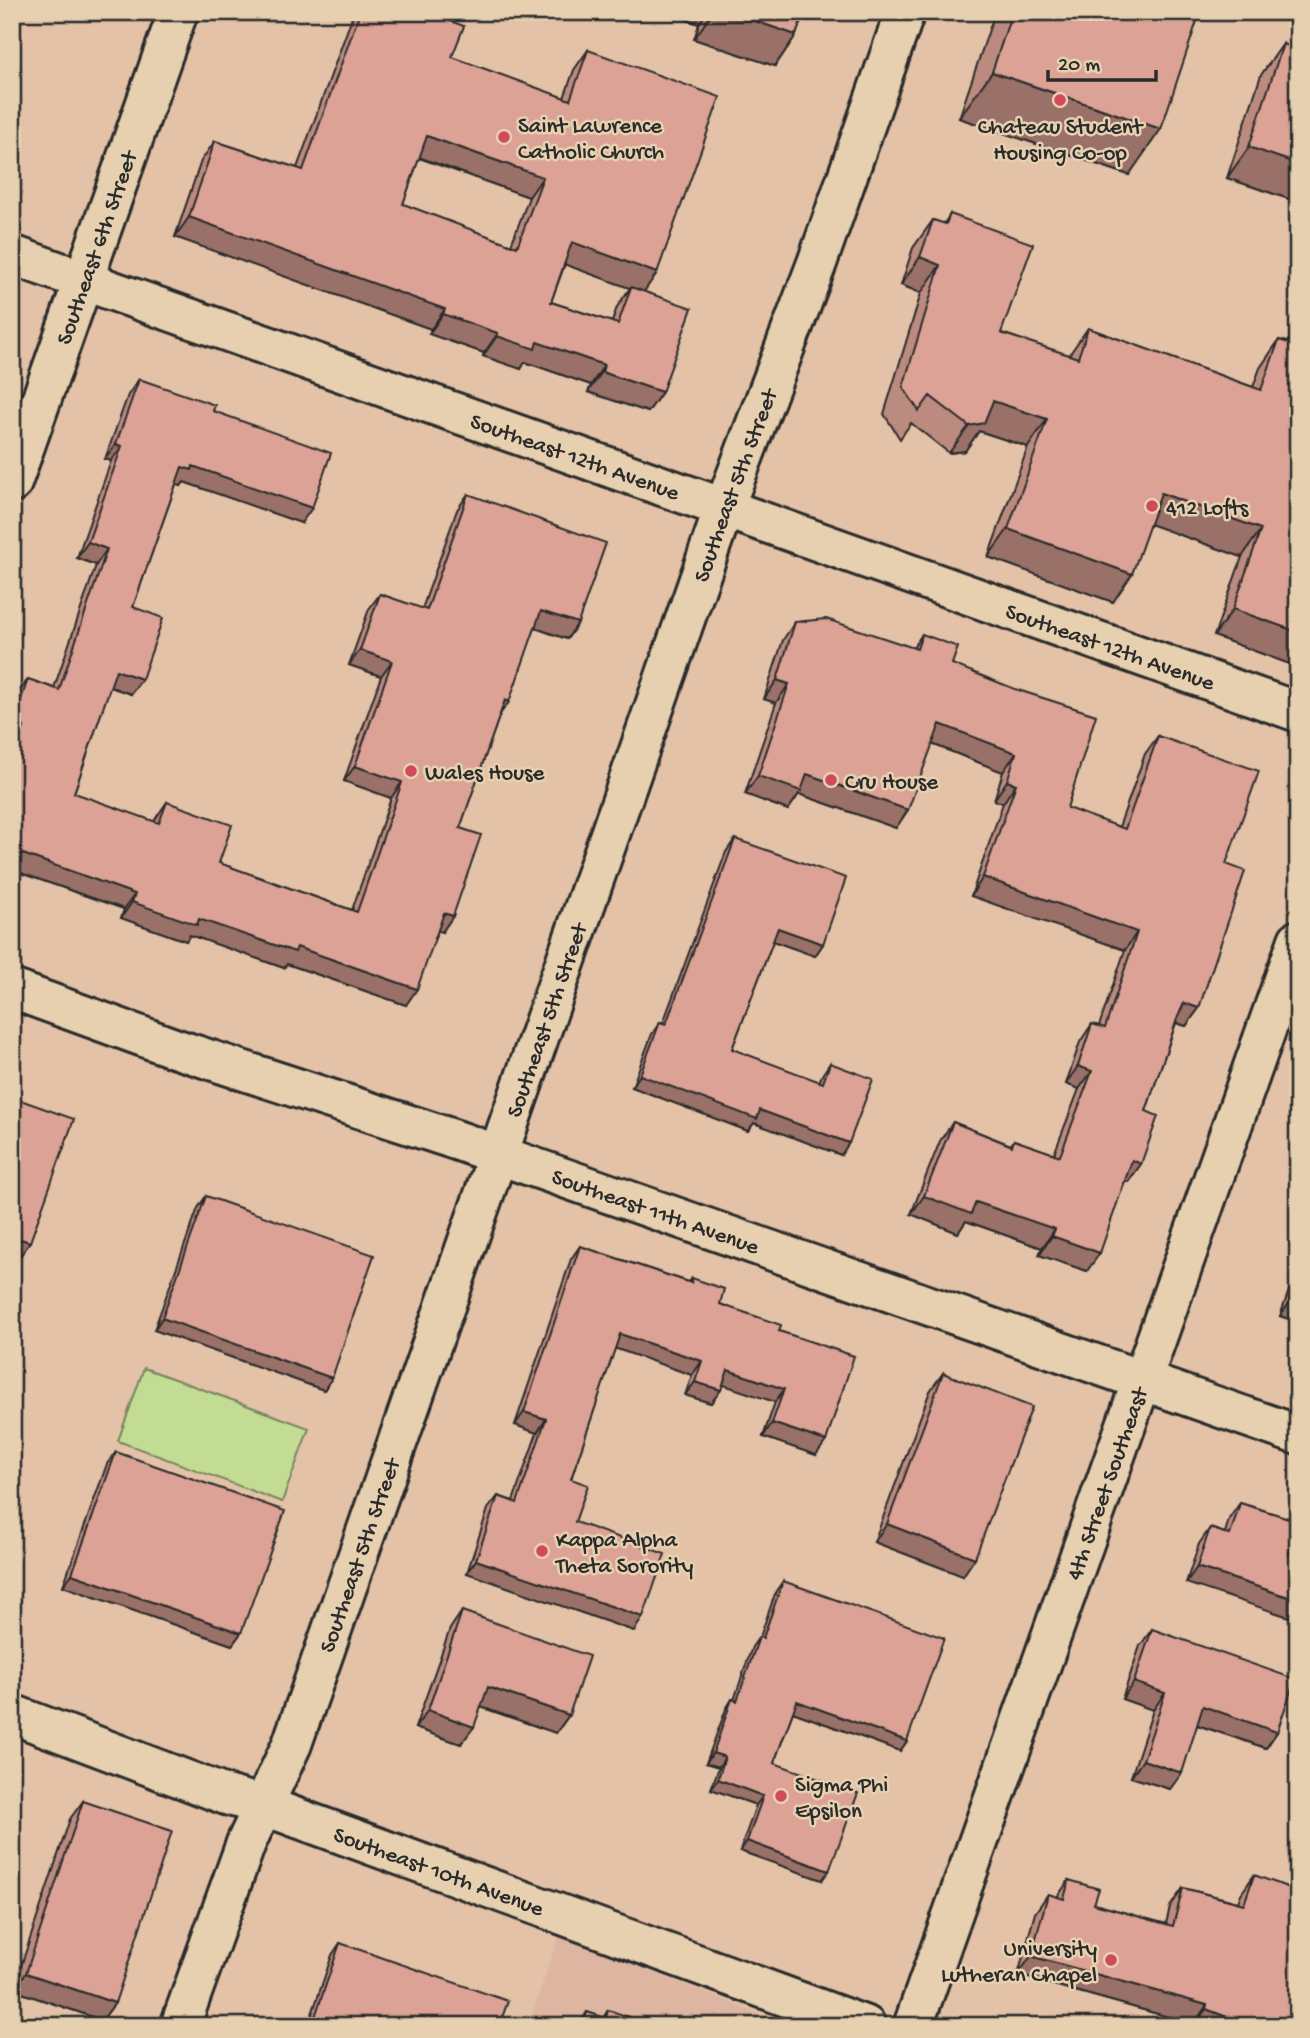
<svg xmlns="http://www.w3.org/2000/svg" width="1310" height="2038" font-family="'Gochi Hand',sans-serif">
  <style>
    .built { fill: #ddb5a0 }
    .green { fill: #c2dc93; stroke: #76845f; stroke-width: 2 }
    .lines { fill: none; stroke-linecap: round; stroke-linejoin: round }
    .minor-casing { stroke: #2b2b2b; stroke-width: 44 }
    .tertiary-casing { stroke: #2b2b2b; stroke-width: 44 }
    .secondary-casing { stroke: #2b2b2b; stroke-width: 44 }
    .minor { stroke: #e6d0af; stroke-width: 38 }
    .tertiary { stroke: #e6d0af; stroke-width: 38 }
    .secondary { stroke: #e6d0af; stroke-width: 38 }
    .wall { fill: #bc8b80; stroke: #2b2b2b; stroke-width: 2; fill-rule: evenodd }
    .shaded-wall { fill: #997168; stroke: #2b2b2b; stroke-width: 2 }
    .building { fill: #dba295; stroke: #2b2b2b; stroke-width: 2; fill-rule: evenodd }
    .poi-dot { fill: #d1495b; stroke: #e6d0af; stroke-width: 2.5 }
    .labels { text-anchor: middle; stroke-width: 5; stroke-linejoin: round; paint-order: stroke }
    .poi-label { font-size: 23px; fill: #2b2b2b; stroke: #e6d0af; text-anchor: start }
    .street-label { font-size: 23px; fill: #2b2b2b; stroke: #e6d0af }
  </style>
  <rect width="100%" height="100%" fill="#e3c2a7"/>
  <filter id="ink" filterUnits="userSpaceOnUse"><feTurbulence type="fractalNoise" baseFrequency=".0143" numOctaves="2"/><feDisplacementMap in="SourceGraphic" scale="14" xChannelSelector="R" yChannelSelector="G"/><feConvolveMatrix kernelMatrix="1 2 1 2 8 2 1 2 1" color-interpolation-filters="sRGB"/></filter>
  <g filter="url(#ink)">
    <path class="built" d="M559 1936 790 2026H528Z"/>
    <path class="green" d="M144 1368 309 1428 282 1502 118 1441Z"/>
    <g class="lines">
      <g class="minor-casing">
        <g id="minor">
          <path id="s1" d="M12 255 1298 712"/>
          <path id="s2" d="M12 483 178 12"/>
          <path id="s3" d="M12 989 174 1048 453 1139 1298 1435"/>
          <path id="s4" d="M180 2026 246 1843 292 1744 724 508 817 263 905 12"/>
        </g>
      </g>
      <g class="tertiary-casing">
        <g id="tertiary">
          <path id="s5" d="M12 1714 226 1795 262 1805 866 2026"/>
        </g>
      </g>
      <g class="secondary-casing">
        <g id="secondary">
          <path id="s6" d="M913 2026 1298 940"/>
        </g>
      </g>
      <use href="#minor" class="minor"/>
      <use href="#tertiary" class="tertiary"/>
      <use href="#secondary" class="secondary"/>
    </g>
    <path class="wall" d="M354 12H360L452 57 564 98 574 70 588 50 644 291 662 392 648 412 588 392 591 385 525 362 521 369 483 356 484 353 429 334 431 329 175 237 201 161 215 141 297 168ZM419 158 529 197 511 245 403 204ZM565 264 630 288 617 307 612 322 551 302Z
      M665 12H804L796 35 775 66 694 39 699 24Z
      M995 12H1200L1129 175 959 118Z
      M1283 44 1298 202 1227 178 1261 75Z
      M950 214 1001 333 1069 355 1088 328 1253 387 1260 368 1279 340 1287 342 1298 327V667L1214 636 1242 557 1150 524 1113 602 988 557 1028 447 979 431 965 451 949 453 911 423 900 439 884 414 921 293 901 285 913 248 933 220 944 224Z
      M139 379 213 411 301 523 184 482 181 486 176 484 133 607 131 694 110 687 74 793 154 822 156 818 167 802 219 863 352 910 391 798 344 781 381 676 349 665 369 609 380 594 422 609 457 510 468 494 578 623 567 639 535 628 500 714 460 828 453 916 442 932 438 930 406 1005 287 964 284 968 190 935 186 941 121 918 124 909 12 870V708L17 695 28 679 54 688 96 565 77 558 111 461 105 459 128 395Z
      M795 622 913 648 922 634 952 664 1067 808 1119 827 1145 754 1158 736 1226 864 1199 1008 1186 1026 1176 1023 1146 1111 1141 1164 1128 1182 1125 1181 1087 1271 1039 1255 1042 1248 966 1221 958 1233 911 1214 940 1141 953 1122 1011 1145 1014 1140 1054 1154 1079 1089 1066 1084 1080 1042 1092 1024 1099 1026 1125 950 971 896 1003 803 994 800 1003 772 932 744 896 828 799 794 788 810 745 794 776 703 764 699 783 640Z
      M735 839 823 944 815 956 773 941 732 1049 819 1082 822 1075 830 1063 841 1155 754 1123 748 1131 632 1087 652 1034 660 1022 663 1023 726 852Z
      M206 1196 332 1378 324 1390 154 1330 198 1208Z
      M580 1246 689 1282 692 1278 720 1304 779 1331 816 1455 763 1437 775 1402 723 1384 711 1403 685 1395 692 1375 615 1348 571 1479 575 1522 634 1631 467 1573 488 1509 498 1496 513 1501 537 1433 515 1425 571 1259Z
      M1298 1265V1322L1280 1316Z
      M943 1373 963 1576 874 1542 930 1391Z
      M116 1452 241 1633 232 1645 63 1586 107 1464Z
      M1240 1503 1298 1521 1186 1583 1199 1544 1210 1528 1225 1533 1229 1519Z
      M783 1581 907 1741 900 1751 793 1712 774 1763 822 1880 740 1851 756 1805 711 1789 719 1767 706 1763 726 1709 732 1699 734 1700 752 1647 759 1637H760L776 1591Z
      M462 1611 569 1715 556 1733 481 1707 461 1744 415 1728 450 1629Z
      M1152 1629 1277 1732 1266 1748 1197 1725 1170 1789 1131 1777 1153 1710 1122 1699 1140 1646Z
      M83 1801 115 2003 102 2020 13 1990 70 1819Z
      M1254 1875 1298 2026H1193L1194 2024 1018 1975 1035 1913 1048 1894 1057 1897 1069 1880 1094 1904 1166 1924 1170 1907 1183 1888 1238 1902 1241 1894Z
      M340 1943 499 2026H308L332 1955Z
      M608 2010 654 2026H578L587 2012 603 2018Z"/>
    <path class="shaded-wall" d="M665 12H707L699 24Z
      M713 12H729L796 35 775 66 694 39Z
      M992 72 1161 129 1129 175 959 118Z
      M427 136 543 177 529 197 413 155Z
      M1249 147 1298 164V202L1227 178Z
      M189 217 445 309 431 329 175 237Z
      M572 242 657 273 643 293 558 262Z
      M920 257 940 265 921 293 901 285Z
      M443 314 498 333 484 353 429 334Z
      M497 336 537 342 604 365 591 385 525 362 521 369 483 356Z
      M602 372 662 392 648 412 588 392Z
      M993 401 1047 419 1028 447 979 431 965 451 949 453 969 426Z
      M116 444 122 446 111 461 105 459Z
      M193 466 312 508 301 523 184 482 181 486 171 483 182 467Z
      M1161 493 1261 529 1242 557 1141 521Z
      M1008 529 1132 574 1113 602 988 557Z
      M88 542 107 549 96 565 77 558Z
      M1233 609 1298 632V667L1214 636Z
      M541 611 578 623 567 639 530 626Z
      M360 650 392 661 381 676 349 665Z
      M116 670 142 679 131 694 105 685Z
      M777 680 789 684 776 703 764 699Z
      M505 700 509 702 498 717Z
      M13 723 24 727 13 742H12Z
      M940 724 1016 753 1003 772 927 742Z
      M355 766 402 782 391 798 344 781Z
      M807 774 908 810 896 828 799 794 788 810 745 794 758 776Z
      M1007 781 1016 784 1003 803 994 800Z
      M12 850 135 894 124 909 12 870Z
      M983 877 1137 932 1125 950 971 896Z
      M132 902 199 919 297 947 417 989 406 1005 287 964 284 968 190 935 186 941 121 918Z
      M444 913 453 916 442 932 433 929Z
      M778 928 823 944 815 956 770 940Z
      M1184 1003 1199 1008 1186 1026 1171 1021Z
      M1078 1066 1092 1071 1079 1089 1066 1084Z
      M640 1075 760 1110 849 1143 841 1155 754 1123 748 1131 632 1087Z
      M1132 1160 1141 1164 1128 1182 1119 1179Z
      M924 1196 976 1202 1055 1229 1042 1248 966 1221 958 1233 911 1214Z
      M12 1236 30 1242 21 1255 12 1252Z
      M1052 1236 1100 1253 1087 1271 1039 1255Z
      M1291 1301 1298 1303V1322L1280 1316Z
      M162 1318 332 1378 324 1390 154 1330Z
      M620 1334 702 1361 692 1375 611 1347Z
      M728 1370 784 1389 775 1402 718 1383Z
      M695 1382 721 1390 711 1403 685 1395Z
      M524 1412 546 1419 537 1433 515 1425Z
      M772 1423 826 1441 816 1455 763 1437Z
      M887 1524 975 1558 963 1576 874 1542Z
      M476 1560 643 1617 634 1631 467 1573Z
      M1197 1567 1298 1600V1620L1186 1583Z
      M72 1574 241 1633 232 1645 63 1586Z
      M1134 1682 1165 1693 1153 1710 1122 1699Z
      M488 1687 569 1715 556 1733 475 1705Z
      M797 1701 907 1741 900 1751 790 1711Z
      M1203 1706 1277 1732 1266 1748 1192 1723Z
      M428 1710 474 1727 461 1744 415 1728Z
      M713 1753 725 1757 719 1767 706 1763Z
      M1143 1760 1182 1773 1170 1789 1131 1777Z
      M718 1779 763 1796 756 1805 711 1789Z
      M747 1841 829 1871 822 1880 740 1851Z
      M1031 1956 1207 2005 1194 2024 1018 1975Z
      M26 1973 115 2003 102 2020 13 1990Z
      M1206 2009 1251 2026H1194Z"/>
    <path class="building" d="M360 12H426L464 26 452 57 570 100 588 50 720 97 657 273 572 242 551 302 618 324 631 287 692 308 662 392 602 372 604 365 537 342 535 349 497 336 498 333 443 314 445 309 189 217 215 141 303 170ZM427 136 543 177 517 247 403 204Z
      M729 12H804L796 35Z
      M1012 12H1200L1161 129 992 72Z
      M1283 44 1298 49V164L1249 147Z
      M950 214 1033 244 1001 333 1078 358 1088 328 1261 390 1279 340 1292 344 1298 329V632L1233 609 1261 529 1161 493 1132 574 1008 529 1047 419 993 401 984 423 969 426 930 396 919 411 903 387 940 265 920 257 933 220 946 224Z
      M139 379 215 405 213 411 331 453 312 508 193 466 192 470 182 467 133 607 163 618 142 679 116 670 74 793 159 823 167 802 232 825 219 863 357 912 402 782 355 766 392 661 360 650 380 594 427 610 468 494 606 543 578 623 541 611 509 702 505 700 460 828 481 835 453 916 444 913 417 989 297 947 295 952 199 919 197 925 132 902 135 894 12 850V760L24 727 13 723 28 679 59 690 107 549 88 542 122 446 116 444Z
      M826 619 917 649 922 634 958 647 952 664 1015 689 1096 715 1067 808 1125 829 1158 736 1259 771 1226 864 1245 871 1199 1008 1184 1003 1177 1019 1146 1111 1158 1116 1141 1164 1132 1160 1100 1253 1052 1236 1055 1229 976 1202 971 1214 924 1196 953 1122 1012 1146 1014 1140 1060 1156 1092 1071 1078 1066 1092 1024 1105 1028 1137 932 983 877 1016 784 1007 781 1016 753 940 724 908 810 807 774 801 791 758 776 789 684 777 680 795 622Z
      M735 839 846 878 823 944 778 928 732 1049 823 1083 830 1063 873 1079 849 1143 760 1110 757 1119 640 1075 660 1022 666 1024Z
      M12 1097 74 1119 30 1242 12 1236Z
      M206 1196 374 1255 332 1378 162 1318Z
      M580 1246 691 1283 692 1278 724 1289 720 1304 781 1325 779 1331 854 1356 826 1441 772 1423 784 1389 728 1370 721 1390 695 1382 702 1361 620 1334 571 1479 588 1485 575 1522 665 1554 643 1617 476 1560 498 1496 517 1503 546 1419 524 1412Z
      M1298 1281V1303L1291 1301Z
      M943 1373 1032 1407 975 1558 887 1524Z
      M116 1452 285 1511 241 1633 72 1574Z
      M1240 1503 1298 1521 1289 1554 1298 1557V1600L1197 1567 1210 1528 1230 1535Z
      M783 1581 944 1638 907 1741 797 1701 774 1763 858 1793 829 1871 747 1841 763 1796 718 1779 725 1757 713 1753 732 1699 737 1701 759 1637 763 1638Z
      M462 1611 589 1656 569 1715 488 1687 474 1727 428 1710Z
      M1152 1629 1295 1679 1277 1732 1203 1706 1182 1773 1143 1760 1165 1693 1134 1682Z
      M83 1801 172 1831 115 2003 26 1973Z
      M1254 1875 1298 1891V2026L1274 2025 1273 2026H1251L1206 2009 1207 2005 1031 1956 1048 1894 1064 1899 1069 1880 1099 1889 1094 1904 1173 1926 1183 1888 1244 1904Z
      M340 1943 508 2001 499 2026H312Z
      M608 2010 654 2026H583L587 2012 606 2018Z"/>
  </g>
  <g class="poi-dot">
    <circle cx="1060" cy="100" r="7"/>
    <circle cx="504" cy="137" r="7"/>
    <circle cx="1152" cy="506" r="7"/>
    <circle cx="411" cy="771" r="7"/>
    <circle cx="831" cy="780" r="7"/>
    <circle cx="542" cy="1551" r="7"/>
    <circle cx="781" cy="1796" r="7"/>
    <circle cx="1111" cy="1960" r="7"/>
  </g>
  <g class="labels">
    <g class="poi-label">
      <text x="518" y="132">Saint Lawrence<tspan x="518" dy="26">Catholic Church</tspan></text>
      <text x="1060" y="133" text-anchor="middle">Chateau Student<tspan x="1060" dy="26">Housing Co-op</tspan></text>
      <text x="1166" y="514">412 Lofts</text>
      <text x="425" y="779">Wales House</text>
      <text x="845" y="788">Cru House</text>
      <text x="556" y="1546">Kappa Alpha<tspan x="556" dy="26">Theta Sorority</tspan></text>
      <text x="795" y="1791">Sigma Phi<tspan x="795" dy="26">Epsilon</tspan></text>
      <text x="1097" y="1955" text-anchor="end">University<tspan x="1097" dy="26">Lutheran Chapel</tspan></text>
    </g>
    <g class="street-label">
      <text dy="8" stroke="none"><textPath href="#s2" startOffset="250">Southeast 6th Street</textPath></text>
      <text dy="8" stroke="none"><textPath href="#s1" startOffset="598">Southeast 12th Avenue</textPath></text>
      <text dy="8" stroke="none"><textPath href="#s4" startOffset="1638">Southeast 5th Street</textPath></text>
      <text dy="8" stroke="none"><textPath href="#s1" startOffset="1166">Southeast 12th Avenue</textPath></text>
      <text dy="8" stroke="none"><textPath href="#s4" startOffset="1071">Southeast 5th Street</textPath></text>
      <text dy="8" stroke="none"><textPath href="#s3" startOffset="681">Southeast 11th Avenue</textPath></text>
      <text dy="8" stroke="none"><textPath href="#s6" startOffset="576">4th Street Southeast</textPath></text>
      <text dy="8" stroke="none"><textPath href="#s4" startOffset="504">Southeast 5th Street</textPath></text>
      <text dy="8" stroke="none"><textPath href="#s5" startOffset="455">Southeast 10th Avenue</textPath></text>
    </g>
  </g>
  <rect width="1310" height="2038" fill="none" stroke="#e6d0af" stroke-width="42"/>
  <rect x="21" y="21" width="1268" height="1996" fill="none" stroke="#2b2b2b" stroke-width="2.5" filter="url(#ink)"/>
  <path d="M1048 70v10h108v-10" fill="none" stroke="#2b2b2b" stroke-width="3.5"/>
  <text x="1058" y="70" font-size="21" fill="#2b2b2b" stroke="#e6d0af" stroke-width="5" paint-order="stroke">20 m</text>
</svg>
